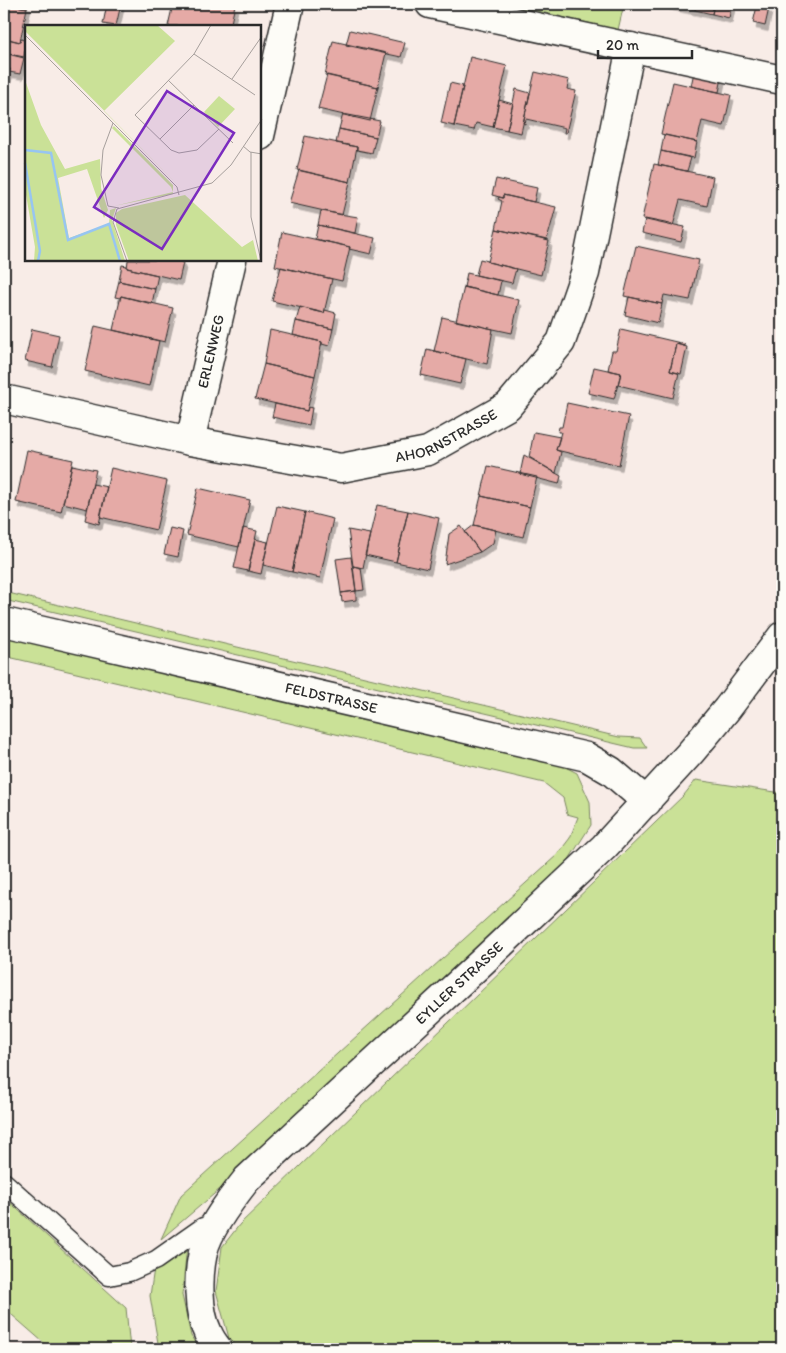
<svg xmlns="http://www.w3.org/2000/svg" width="786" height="1353" font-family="Itim,sans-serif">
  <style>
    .green { fill: #cae197; stroke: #7a8661 }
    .building { fill: #e5aaa6; stroke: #2b2b2b; filter: url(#shadow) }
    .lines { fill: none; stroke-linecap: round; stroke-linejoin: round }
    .lane-casing { stroke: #2b2b2b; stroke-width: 21 }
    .street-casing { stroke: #2b2b2b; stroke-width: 31 }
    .secondary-casing { stroke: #2b2b2b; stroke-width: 31 }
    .lane { stroke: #fdfcf7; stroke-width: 18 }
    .street { stroke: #fdfcf7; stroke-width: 28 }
    .secondary { stroke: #fdfcf7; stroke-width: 28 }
    .labels { text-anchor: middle; stroke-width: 4.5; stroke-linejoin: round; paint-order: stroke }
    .street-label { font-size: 15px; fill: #2b2b2b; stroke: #fdfcf7 }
    .inset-river { fill: none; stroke: #97c5f1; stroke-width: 2.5 }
    .inset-road { fill: none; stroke: #a69f9c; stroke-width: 1 }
    .view { fill: #7b2cbf; fill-opacity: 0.15; stroke: #7b2cbf; stroke-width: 2.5 }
    .inset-edge { fill: none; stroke: #2b2b2b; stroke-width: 2.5 }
  </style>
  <defs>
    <filter id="shadow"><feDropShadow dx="3" dy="5.5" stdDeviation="0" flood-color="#0004"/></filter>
  </defs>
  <rect width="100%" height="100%" fill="#f8ece7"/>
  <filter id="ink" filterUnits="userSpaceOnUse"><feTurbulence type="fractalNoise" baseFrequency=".02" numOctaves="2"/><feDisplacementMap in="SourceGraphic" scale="10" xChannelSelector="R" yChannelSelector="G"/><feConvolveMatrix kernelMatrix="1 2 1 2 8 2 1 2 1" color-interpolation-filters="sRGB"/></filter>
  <g filter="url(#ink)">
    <path class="green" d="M507 4H624L618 30Z
      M4 592 619 737 640 738 647 748H634L4 600Z
      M4 629 546 757 577 773 590 802 591 825 566 864 220 1189 161 1239 181 1195 557 855 570 838 578 817 567 814 563 798 544 783 4 656Z
      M696 780 782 793V1349H238L229 1338 216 1291 222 1247 240 1224 684 795Z
      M4 1197 126 1308 130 1349H51L4 1308Z
      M187 1246 182 1295 191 1336 199 1349H159L150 1296 154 1268Z"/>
    <path class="building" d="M4 4 27 8 20 42 4 38Z
      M9 4H28L27 8Z
      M107 4H121L116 26 103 24Z
      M173 4 235 5 231 23 234 24V26H168Z
      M666 4H696L695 10Z
      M696 4H714L712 14 695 10Z
      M714 4H732L729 18 712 14Z
      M757 6 769 8 765 26 753 23Z
      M350 30 405 43 401 57 346 45Z
      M4 38 20 42 21 39 26 41 24 57 4 53Z
      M333 41 386 53 378 87 325 75Z
      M4 53 24 58 20 74 9 72 10 69 4 68Z
      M470 57 507 66 493 127 476 123 474 130 454 126Z
      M4 68 10 69 4 95Z
      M535 72 569 80 567 89 576 91 566 133H564L565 128 526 119 525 124 523 123Z
      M694 72 722 78 719 92 691 86Z
      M327 75 378 87 370 121 318 109Z
      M673 82 731 95 724 126 702 121 697 142 661 134Z
      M450 83 463 86 454 126 441 123Z
      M516 89 530 93 521 133 507 130Z
      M499 100 513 104 507 130 493 127Z
      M343 114 380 121 376 137 339 129Z
      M339 129 376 137 372 153 357 150V147L336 143Z
      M664 135 697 142 694 158 661 151Z
      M305 136 357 147 350 182 297 170Z
      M661 151 691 158 687 171 658 165Z
      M654 164 713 177 707 206 680 200 673 226 642 219Z
      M299 170 350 182 342 215 289 203Z
      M496 179 537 188 534 202 503 195V198L492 195Z
      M503 195 556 207 547 240 496 229 502 201 498 199 499 197 503 198Z
      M321 211 358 217 355 233 318 225Z
      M645 219 685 227 681 242 642 233Z
      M318 225 375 238 371 254 349 249 350 247 315 239Z
      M496 229 549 241 541 275 488 262Z
      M282 232 350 247 342 281 275 266Z
      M636 246 699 260 690 300 664 295 662 304 624 296Z
      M480 259 488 261V262L516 269 512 283 476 275Z
      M128 260H182L181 262 183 263 179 280 127 268Z
      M122 265 127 266V268L158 275 155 289 119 281Z
      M281 267 332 279 324 313 272 301Z
      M467 273 501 281 498 295 464 287Z
      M119 281 155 289 152 304 121 296 120 298 115 297Z
      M464 287 519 300 512 333 456 321Z
      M121 296 173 308 165 342 113 330Z
      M629 297 662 304 658 323 625 315Z
      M300 307 324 313 325 310 336 313 333 329 296 321Z
      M442 317 493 329 487 364 434 351Z
      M296 321 333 329 329 346 322 344V342L293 335Z
      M95 326 159 341 149 386 85 371Z
      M32 329 59 335 52 367 25 361Z
      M621 329 685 344V346L676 344 670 371 679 373 673 398 618 385 621 373 608 370 612 351H616Z
      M270 330 322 342 315 376 264 364Z
      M676 344 687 347 681 374 670 371Z
      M427 349 466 359 460 384 421 375Z
      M264 364 315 376 307 411 255 399Z
      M594 367 621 373 614 399 588 393Z
      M567 403 629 416 619 465 556 450 561 432H558L559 427H562Z
      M275 404 307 411 308 407 312 408 309 425 272 417Z
      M534 432 560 437 556 450 561 452 556 473 529 457Z
      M27 450 73 460 61 512 16 502Z
      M524 455 561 476 559 484 520 474Z
      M72 465 96 470 87 509 63 503Z
      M488 466 537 477 530 507 481 496Z
      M111 468 167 481 156 530 100 517Z
      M93 484 107 487 99 524 85 520Z
      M198 488 250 500 239 547 187 535Z
      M481 496 530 507 523 537 474 525Z
      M377 505 408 511 396 562 365 555Z
      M277 506 305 512 292 572 263 565Z
      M408 511 439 518 428 569 396 562Z
      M305 512 333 519 320 578 292 572Z
      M474 525 496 530 493 543 480 552 465 532Z
      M461 526 480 552 445 564 449 534Z
      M170 528 183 531 178 557 164 554Z
      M243 528 257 531 248 571 234 568Z
      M348 530 370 534 363 568 353 566Z
      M255 539 268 542 261 574 248 571Z
      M351 557 356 591 341 593 336 559Z
      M353 566 361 568 364 590 356 591Z
      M356 591V600L342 602 341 593Z"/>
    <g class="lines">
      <g class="lane-casing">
        <path id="lane" d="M4 1182 109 1276 129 1272 156 1260 203 1227 214 1229"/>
      </g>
      <g class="street-casing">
        <g id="street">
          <path d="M430 4 782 80"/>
          <path d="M260 136 290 4"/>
          <path id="s1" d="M4 399 190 441 341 468 428 451 508 406 561 342 585 273 631 47"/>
          <path id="s2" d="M190 441 232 260"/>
        </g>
      </g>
      <g class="secondary-casing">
        <g id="secondary">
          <path id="s3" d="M4 622 587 757 611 771 647 802"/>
          <path id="s4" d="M218 1349C214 1344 210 1338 208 1333 197 1311 198 1275 203 1252 208 1229 232 1198 247 1179L483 961 604 847 691 752 727 709 782 636"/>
        </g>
      </g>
      <use href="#lane" class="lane"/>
      <use href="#street" class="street"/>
      <use href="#secondary" class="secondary"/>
    </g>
  </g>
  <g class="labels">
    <g class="street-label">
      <text dy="5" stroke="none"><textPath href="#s2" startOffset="92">ERLENWEG</textPath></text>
      <text dy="5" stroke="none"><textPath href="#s1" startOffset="455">AHORNSTRASSE</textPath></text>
      <text dy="5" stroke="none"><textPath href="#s3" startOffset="336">FELDSTRASSE</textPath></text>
      <text dy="5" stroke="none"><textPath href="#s4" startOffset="476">EYLLER STRASSE</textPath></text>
    </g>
  </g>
  <g transform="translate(25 25)">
    <rect width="236" height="236" fill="#f8ece7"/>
    <path d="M0 0H132L150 16 79 86 157 164 0 6ZM0 55 16 100 40 144 75 134 76 163 83 185 79 193 62 144 33 153 44 213 84 199 85 185 91 183 87 195 100 236H9L10 222 0 164ZM194 71 210 84 193 102 179 87ZM89 101 148 160V169L89 181 148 167 146 162 87 103ZM160 170 217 222 228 215 233 236H104L91 200V188L97 184Z" fill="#cae197"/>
    <path class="inset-river" d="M0 125 26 128 43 215 84 199 95 236M0 138 15 226 13 236"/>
    <path class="inset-road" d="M186 0 169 29 230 70M0 10 152 162 154 170M169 29 110 90 146 125 154 128 172 125 194 104M207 54 237 11M143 55 208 118M88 98 78 125 76 150 83 181 94 183M135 114 169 80M218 121 225 127 237 129M226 127V192L236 236M102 236 88 197 92 184 187 158 206 140 237 94"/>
    <path class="view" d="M142 66 209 108 137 224 69 182Z"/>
    <rect width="236" height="236" class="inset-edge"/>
  </g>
  <rect width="786" height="1353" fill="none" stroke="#fdfcf7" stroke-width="20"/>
  <rect x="10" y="10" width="766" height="1333" fill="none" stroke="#2b2b2b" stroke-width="2" filter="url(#ink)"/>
  <path d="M598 50v8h94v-8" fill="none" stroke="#2b2b2b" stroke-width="2.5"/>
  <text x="606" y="50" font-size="15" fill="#2b2b2b" stroke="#fdfcf7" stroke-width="4" paint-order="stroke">20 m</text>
</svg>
